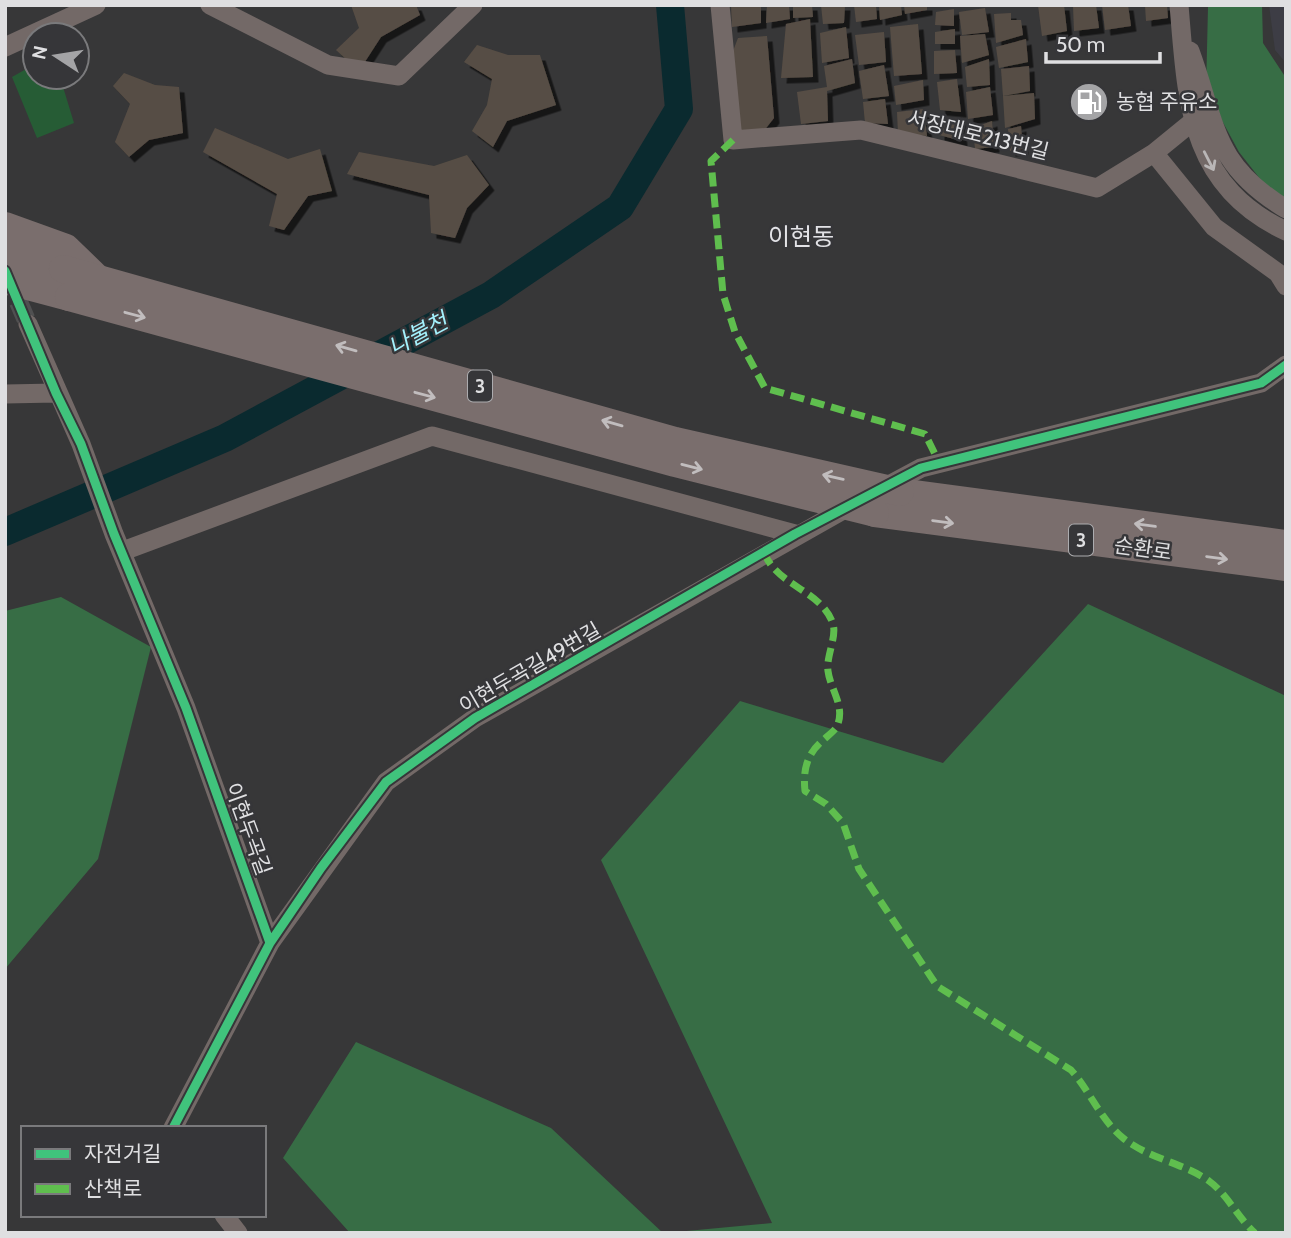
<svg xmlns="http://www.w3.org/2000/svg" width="1291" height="1238" font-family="Cabin,'Noto Sans KR',sans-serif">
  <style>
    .built { fill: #3d3d45 }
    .green { fill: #265c35 }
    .forest { fill: #376d45 }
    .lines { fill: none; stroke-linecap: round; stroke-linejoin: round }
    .river { stroke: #0a2a2f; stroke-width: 28 }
    .building { fill: #574d44; filter: url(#shadow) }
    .minor-tunnel { stroke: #505051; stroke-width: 19; stroke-dasharray: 19 10; stroke-linecap: butt }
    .minor { stroke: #736967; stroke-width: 19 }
    .highway { stroke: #7a6e6d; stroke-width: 28 }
    .highway-bridge { stroke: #7a6e6d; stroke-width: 28 }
    .quiet { stroke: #5fbe4e; stroke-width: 7; stroke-dasharray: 14 7; stroke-linecap: butt }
    .cycleway-casing { stroke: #363639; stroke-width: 13 }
    .cycleway { stroke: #40c37c; stroke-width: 9 }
    .oneway { stroke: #b9b6b6 }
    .oneway2 { stroke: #c1bdbe }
    .labels { text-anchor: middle; stroke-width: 5; stroke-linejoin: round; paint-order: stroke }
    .shield { fill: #363639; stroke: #acacaf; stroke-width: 2 }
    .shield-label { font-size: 19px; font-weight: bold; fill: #dfdfe1 }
    .poi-label { font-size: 21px; fill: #dfdfe1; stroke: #363639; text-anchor: start }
    .street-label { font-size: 21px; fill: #dfdfe1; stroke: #363639 }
    .water-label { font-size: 23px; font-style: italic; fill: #a4f1fd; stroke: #363639 }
    .quarter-label { font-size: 24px; fill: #e2e2e6; stroke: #363639 }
  </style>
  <defs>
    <filter id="shadow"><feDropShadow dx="5.5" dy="5.5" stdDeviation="0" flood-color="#0009"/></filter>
  </defs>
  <rect width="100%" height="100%" fill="#373738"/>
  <path class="built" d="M1269 5H1286V63L1275 50Z"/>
  <path class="green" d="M35 64V77H60L74 123 37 138 12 77Z"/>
  <path class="forest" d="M1211 5H1262L1263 43 1286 78V202L1261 180 1239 152 1206 91 1208 7Z
    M61 597 151 647 98 859 5 969V611Z
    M1088 604 1286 696V1233H665L772 1223 601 860 740 701 943 763Z
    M356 1042 551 1128 663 1233H350L283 1158Z"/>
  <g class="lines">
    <path class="river" d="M5 532 225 438 491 295 620 207 679 109 670 5"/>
  </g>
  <path class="building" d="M351 5H416L420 15 381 37 359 71 336 50 359 28Z
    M731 5H761V23L732 27Z
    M767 5H789L790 19 766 23Z
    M793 5H812L813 17 793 18Z
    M821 5H845L844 23 823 24Z
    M854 5H876L877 19 856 22Z
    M879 5H901L902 15 880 20Z
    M904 5H927V10L905 14Z
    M1038 5H1064L1067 31 1042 36Z
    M1073 5H1096L1099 28 1074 31Z
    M1102 5H1128L1131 26 1105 30Z
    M1145 5H1167L1168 18 1146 21Z
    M985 8 989 32 962 35 959 12Z
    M954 9V26L935 25 936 12Z
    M1011 13V20H1021L1023 35 996 43 994 14Z
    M810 19 813 77 781 78 786 24Z
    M918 24 922 74 894 76 890 27Z
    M846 27 849 58 822 63 820 33Z
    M955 29V44H935V32Z
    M884 32 886 62 859 65 855 35Z
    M985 34 989 55 962 63 960 36Z
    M767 36 774 118 763 132 736 135 730 59 738 38Z
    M1026 39 1028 62 999 68 996 47Z
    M477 45 508 55H540L556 105 507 121 493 147 472 131 487 105 492 79 464 62Z
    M955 50 957 73 934 74V51Z
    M852 59 855 83 827 91 828 121 801 124 797 92 827 87 824 66Z
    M989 59 990 85 967 87 965 67Z
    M884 65 889 96 863 99 859 71Z
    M1029 66 1030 91 1003 96 1001 69Z
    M124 73 155 85 179 87 183 133 149 140 129 157 115 142 130 104 113 86Z
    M957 79 961 112 940 110 937 82Z
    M923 80 924 100 896 105 894 86Z
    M990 87 993 115 968 119 966 92Z
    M1034 93 1035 119 1005 128 1003 96Z
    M885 99 888 124 865 123 863 102Z
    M924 109 927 136 898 133 897 112Z
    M960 118 962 141 939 135V121Z
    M992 121 994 147 975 149 973 128Z
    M1021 126 1023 149 1010 151 1008 129Z
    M215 128 288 159 320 149 332 191 308 196 284 230 269 226 277 194 203 152Z
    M359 152 434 166 467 155 489 185 467 208 455 238 431 233 429 195 347 174Z"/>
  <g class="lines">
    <path class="minor-tunnel" d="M7 275 28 324"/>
    <path class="minor" d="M210 5 328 65 399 76 473 5
      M720 5 733 140 861 130 1097 188 1154 153 1192 122
      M1179 5C1187 99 1188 186 1286 231
      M5 47 96 5
      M1190 51C1217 125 1212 164 1286 209
      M1154 153 1214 227 1278 273 1286 286
      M28 324 81 444 114 534 186 708 270 943
      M5 394 56 393
      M878 491 921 468 1261 383 1286 365
      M123 551 432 436 795 534
      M173 1128 270 943 386 782 475 718 852 505
      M224 1215 238 1233"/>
    <path class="highway" d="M5 226 66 248 98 279
      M5 253 63 269
      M5 280 69 297
      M900 492 1286 544
      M875 513 1286 567"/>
    <path class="highway-bridge" d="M63 269 675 441 900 492
      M69 297 675 463 875 513"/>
    <path class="quiet" d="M733 140 711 161 723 294 735 332 765 388 925 434 940 464
      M764 552C776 586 822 590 833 624 837 637 826 656 828 671 830 689 847 708 836 728 832 733 825 738 820 743 806 756 803 772 805 791L826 804 843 823 859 869 937 986 1071 1070C1090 1091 1100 1119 1123 1138 1149 1159 1184 1163 1209 1181 1227 1194 1238 1218 1255 1233"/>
    <g class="cycleway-casing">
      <path id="cycleway" d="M5 271 56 393 81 444 114 534 186 708 270 943
        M173 1128 270 943 321 868 386 782 475 718 795 534 921 468 1261 383 1286 365"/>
    </g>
    <use href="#cycleway" class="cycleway"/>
  </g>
  <defs><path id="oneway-shaft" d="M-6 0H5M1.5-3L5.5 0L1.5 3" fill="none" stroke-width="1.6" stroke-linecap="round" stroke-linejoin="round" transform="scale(1.75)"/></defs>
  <use class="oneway" href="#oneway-shaft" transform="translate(1209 161) rotate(63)"/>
  <g class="oneway2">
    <use href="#oneway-shaft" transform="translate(135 315) rotate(15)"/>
    <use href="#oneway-shaft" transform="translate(346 348) rotate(-164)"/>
    <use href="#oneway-shaft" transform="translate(425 395) rotate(15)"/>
    <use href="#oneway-shaft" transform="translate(612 423) rotate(-164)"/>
    <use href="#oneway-shaft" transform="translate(692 467) rotate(14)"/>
    <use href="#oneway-shaft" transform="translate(833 477) rotate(-167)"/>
    <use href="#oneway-shaft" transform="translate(943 522) rotate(8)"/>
    <use href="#oneway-shaft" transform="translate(1145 525) rotate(-172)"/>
    <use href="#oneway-shaft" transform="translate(1217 558) rotate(8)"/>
  </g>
  <defs>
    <g id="fuel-disc" transform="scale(2.0125)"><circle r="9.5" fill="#a4a4a6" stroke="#363639"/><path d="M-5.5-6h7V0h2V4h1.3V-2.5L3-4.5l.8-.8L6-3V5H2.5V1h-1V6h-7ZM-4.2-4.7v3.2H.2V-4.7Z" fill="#fff"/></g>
  </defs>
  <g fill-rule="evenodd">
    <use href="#fuel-disc" x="1089" y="102"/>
  </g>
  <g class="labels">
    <g class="shield">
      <rect x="468" y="370.5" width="24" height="31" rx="5"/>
      <rect x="1069" y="524.5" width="24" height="31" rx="5"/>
    </g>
    <g class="shield-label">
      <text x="480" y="393">3</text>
      <text x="1081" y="547">3</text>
    </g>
    <g class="poi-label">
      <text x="1116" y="109">농협 주유소</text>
    </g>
    <g class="street-label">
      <text transform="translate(978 135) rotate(14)" y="7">서장대로213번길</text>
      <text transform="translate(1143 549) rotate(8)" y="7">순환로</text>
      <text transform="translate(530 668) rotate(-30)" y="7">이현두곡길49번길</text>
      <text transform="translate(248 829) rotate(70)" y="7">이현두곡길</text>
    </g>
    <g class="water-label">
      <text transform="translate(418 334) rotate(-28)" y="8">나불천</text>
    </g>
    <g class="quarter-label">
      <text x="801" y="245">이현동</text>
    </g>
  </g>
  <rect width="1291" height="1238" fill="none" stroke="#dfdfe1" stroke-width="14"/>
  <rect x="21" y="1126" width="245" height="91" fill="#363639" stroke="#7a7a7c" stroke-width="2"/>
  <rect x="35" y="1149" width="35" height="10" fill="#40c37c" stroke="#7a7a7c" stroke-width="2"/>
  <text x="84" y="1161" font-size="21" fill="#dfdfe1">자전거길</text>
  <rect x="35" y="1184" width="35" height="10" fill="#5fbe4e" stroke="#7a7a7c" stroke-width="2"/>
  <text x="84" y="1196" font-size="21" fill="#dfdfe1">산책로</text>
  <g transform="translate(56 56) rotate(282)"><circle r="33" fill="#363639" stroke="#7a7a7c" stroke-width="2"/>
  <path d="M0-5L12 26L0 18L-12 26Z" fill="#a4a4a6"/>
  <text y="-10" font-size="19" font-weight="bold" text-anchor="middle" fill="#dfdfe1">N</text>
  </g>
  <path d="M1046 52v10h114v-10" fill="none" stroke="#dfdfe1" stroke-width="3.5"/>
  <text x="1056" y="52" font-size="21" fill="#dfdfe1" stroke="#363639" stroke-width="5" paint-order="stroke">50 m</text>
</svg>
